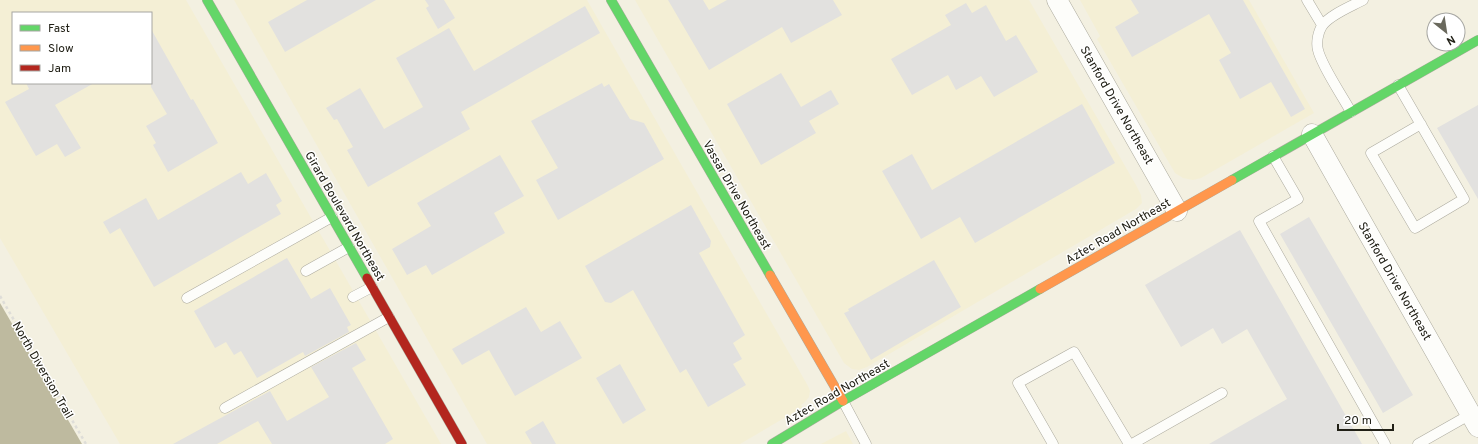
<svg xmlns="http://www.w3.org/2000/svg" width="1478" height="444" font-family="Overpass,sans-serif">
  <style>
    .built { fill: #f4efd5; fill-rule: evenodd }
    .water { fill: #beba9f }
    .building { fill: #e2e1df }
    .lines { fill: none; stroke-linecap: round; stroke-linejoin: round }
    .lane-casing { stroke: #acaa9e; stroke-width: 11 }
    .street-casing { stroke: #acaa9e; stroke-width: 21 }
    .fast-casing { stroke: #acaa9e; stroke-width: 10 }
    .slow-casing { stroke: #acaa9e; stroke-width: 10 }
    .jam-casing { stroke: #acaa9e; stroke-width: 10 }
    .path { stroke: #deddd8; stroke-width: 2.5; stroke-dasharray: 3 3; stroke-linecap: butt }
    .lane { stroke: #fdfdfa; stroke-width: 10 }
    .street { stroke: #fdfdfa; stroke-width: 20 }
    .fast { stroke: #63d668; stroke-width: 9 }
    .slow { stroke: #ff974d; stroke-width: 9 }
    .jam { stroke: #b3261e; stroke-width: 9 }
    .labels { text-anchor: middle; stroke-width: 3; stroke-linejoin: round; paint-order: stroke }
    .street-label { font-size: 12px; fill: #212016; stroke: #fff }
  </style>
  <rect width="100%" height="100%" fill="#f3f0e1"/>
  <path class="built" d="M0 0H186L441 444H120L0 238ZM13 13H151V83H13Z
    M234 0H587L808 386 810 391 809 397 805 402 801 405 803 407 740 444H487Z
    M635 0H1029L1136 185 1141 195 1142 203 1136 209 867 367 859 370 852 369 844 363Z
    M1080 0H1249L1314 113 1201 178 1193 180 1183 178 1175 173 1097 39 1100 36Z
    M846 431 853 444H821Z"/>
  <path class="water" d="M0 303 82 444H0Z"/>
  <path class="building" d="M307 0H376L285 52 268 22Z
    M425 0H444L455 18 438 29 426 8 429 6Z
    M668 0H703L709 10 727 0H833L842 15 791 43 782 27 709 70Z
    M1131 0H1243L1305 109 1291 117 1271 82 1240 99 1219 60 1231 53 1209 14 1132 57 1115 27 1139 13Z
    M966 3 972 13 986 5 1006 41 1016 35 1038 72 994 97 981 76 956 90 948 75 912 95 891 59 951 25 945 15Z
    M585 6 600 33 461 112 470 129 368 187 347 150 353 147 337 119 334 120 326 108 360 88 384 129 423 107 396 58 449 28 474 71Z
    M151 29 191 100 193 99 218 143 168 172 153 145 156 143 146 126 167 114 151 87Z
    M781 73 801 107 831 90 839 104 809 121 816 133 761 165 727 104Z
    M26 83H94L55 105 81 148 65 157 57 144 36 156 5 102 29 89Z
    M602 83 604 87 609 84 630 119 644 123 664 159 558 220 536 180 558 168 531 121Z
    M1082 104 1115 163 975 243 960 217 921 239 882 171 912 154 932 190Z
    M1478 105V199L1437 128Z
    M500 155 524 196 494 213 505 233 432 275 426 265 407 275 392 249 431 226 417 203Z
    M241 172 248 184 266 173 282 201 276 205 281 214 154 287 120 228 110 234 103 222 146 198 158 220Z
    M691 205 711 241 710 247 699 253 745 335 733 343 742 359 733 364 746 385 708 407 686 369 680 373 633 290 611 303 605 302 585 266Z
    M1309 217 1413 395 1383 413 1280 234Z
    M1240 230 1362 444H1209L1287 399 1247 329 1222 344 1213 328 1181 347 1145 285Z
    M287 258 311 299 330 288 351 325 347 327 349 332 305 356 303 352 257 378 241 351 234 355 226 342 215 348 194 311Z
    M934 260 961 307 871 360 844 313 849 311 848 309Z
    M526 307 541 332 560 321 582 358 515 396 489 350 462 365 452 349Z
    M356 343 366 360 352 368 393 439 385 444H272L258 421 217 444H173L270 391 287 421 329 397 311 367Z
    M620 364 646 410 623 424 596 378Z
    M543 421 556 444H532L525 432Z"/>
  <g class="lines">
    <g class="lane-casing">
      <path id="lane" d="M1307 0 1322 25
        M1398 85C1420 123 1442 161 1464 199L1415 228 1371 153 1421 124
        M1351 112C1342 95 1322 67 1318 50 1316 43 1318 32 1322 26 1329 15 1352 6 1363 0
        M1273 156 1298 199 1259 221 1385 444
        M306 271 349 247
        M353 297 372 287
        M187 298 332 217
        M843 401 866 444
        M225 408 389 317
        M1053 444 1018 383 1074 352 1129 444
        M1132 444 1222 393
        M1418 444 1471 414"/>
    </g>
    <g class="street-casing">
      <path id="street" d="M1057 0 1177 211
        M1312 134 1478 427"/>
    </g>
    <g class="fast-casing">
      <path id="fast" d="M207 0 367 278
        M611 0 770 275
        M1232 180 1478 40
        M772 444 843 401 1040 289"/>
    </g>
    <g class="slow-casing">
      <path id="slow" d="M770 275 843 401
        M1040 289 1232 180"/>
    </g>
    <g class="jam-casing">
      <path id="jam" d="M367 278 462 444"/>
    </g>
    <path class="path" d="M0 296 86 444"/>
    <use href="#lane" class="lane"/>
    <use href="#street" class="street"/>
    <use href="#fast" class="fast"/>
    <use href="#slow" class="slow"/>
    <use href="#jam" class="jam"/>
  </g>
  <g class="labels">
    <g class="street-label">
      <text transform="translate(1117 105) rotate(60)" y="4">Stanford Drive Northeast</text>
      <text transform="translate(737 195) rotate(60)" y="4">Vassar Drive Northeast</text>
      <text transform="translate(345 216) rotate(60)" y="4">Girard Boulevard Northeast</text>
      <text transform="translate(1118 231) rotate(-30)" y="4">Aztec Road Northeast</text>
      <text transform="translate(1395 281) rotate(60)" y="4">Stanford Drive Northeast</text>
      <text transform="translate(43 370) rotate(60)" y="4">North Diversion Trail</text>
      <text transform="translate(837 392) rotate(-30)" y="4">Aztec Road Northeast</text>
    </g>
  </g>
  <rect x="12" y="12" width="140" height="72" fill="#ffffff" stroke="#a6a6a2"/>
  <rect x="20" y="25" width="20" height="6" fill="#63d668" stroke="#a6a6a2"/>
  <text x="48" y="32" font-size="12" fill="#212016">Fast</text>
  <rect x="20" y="45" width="20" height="6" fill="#ff974d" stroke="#a6a6a2"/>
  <text x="48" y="52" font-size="12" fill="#212016">Slow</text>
  <rect x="20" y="65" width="20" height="6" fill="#b3261e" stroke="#a6a6a2"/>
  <text x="48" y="72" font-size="12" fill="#212016">Jam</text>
  <g transform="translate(1446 32) rotate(150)"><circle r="19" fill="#ffffff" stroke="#a6a6a2"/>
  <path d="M0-3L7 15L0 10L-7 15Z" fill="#6a695d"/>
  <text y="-6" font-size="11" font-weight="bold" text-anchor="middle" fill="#212016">N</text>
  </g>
  <path d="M1338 424v6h55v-6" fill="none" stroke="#212016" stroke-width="2"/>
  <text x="1344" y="424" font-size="12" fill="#212016" stroke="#ffffff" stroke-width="3" paint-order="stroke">20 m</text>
</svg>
